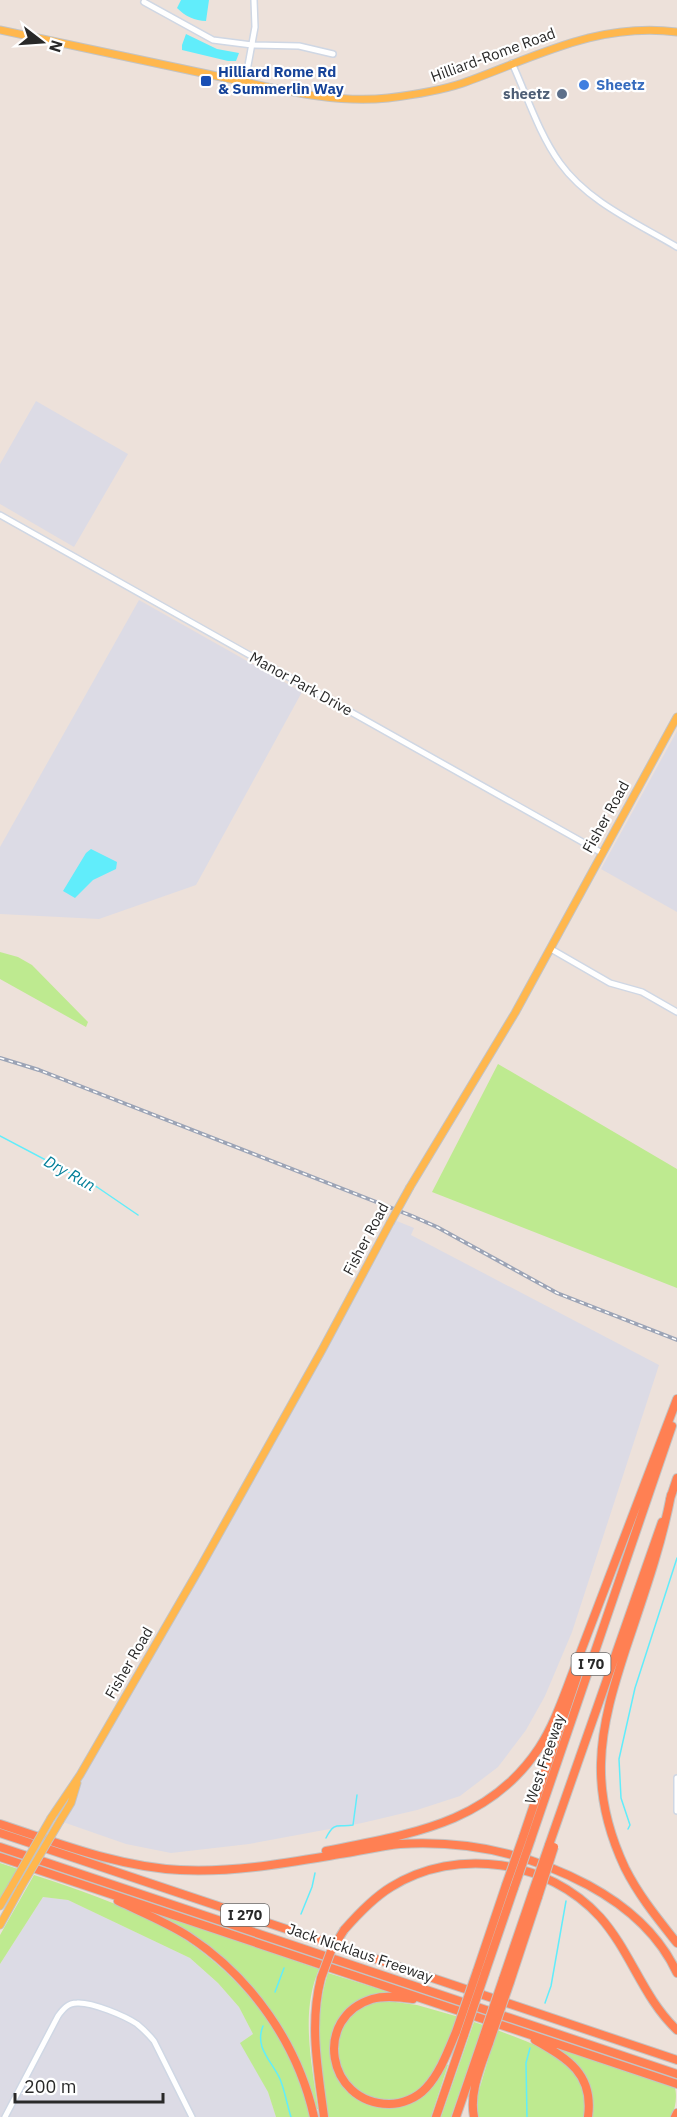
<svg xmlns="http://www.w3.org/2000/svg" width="677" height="2117" font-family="'IBM Plex Sans',sans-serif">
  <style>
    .industrial { fill: #dcdbe5 }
    .green { fill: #beea90 }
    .water { fill: #61edfb }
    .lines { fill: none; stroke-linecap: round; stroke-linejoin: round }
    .stream { stroke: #61edfb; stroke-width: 1.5 }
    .minor-casing { stroke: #cfd7e4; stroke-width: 8 }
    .major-casing { stroke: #c3c3c3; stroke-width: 9 }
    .highway-casing { stroke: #c3c3c3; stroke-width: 10 }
    .minor { stroke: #fff; stroke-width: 5 }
    .major { stroke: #ffb74d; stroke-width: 7 }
    .highway { stroke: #ff8053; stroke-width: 8 }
    .rail-casing { stroke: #9ca4b6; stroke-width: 4 }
    .rail { stroke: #fff; stroke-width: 1.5; stroke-dasharray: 4.5; stroke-linecap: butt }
    .major-bridge-casing { stroke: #c3c3c3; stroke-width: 9; stroke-linecap: butt }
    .highway-bridge-casing { stroke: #c3c3c3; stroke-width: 10; stroke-linecap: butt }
    .major-bridge { stroke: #ffb74d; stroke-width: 7 }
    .highway-bridge { stroke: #ff8053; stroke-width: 8 }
    .transit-dot { fill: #1a4fb4; stroke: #fff; stroke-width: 2 }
    .shop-dot { fill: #3f7fe0; stroke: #fff; stroke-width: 2 }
    .service-dot { fill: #5c6f8a; stroke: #fff; stroke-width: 2 }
    .labels { text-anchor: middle; stroke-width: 4.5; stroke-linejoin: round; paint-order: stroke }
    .shield { fill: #fff; stroke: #696969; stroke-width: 1.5 }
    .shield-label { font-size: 14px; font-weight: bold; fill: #292929 }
    .street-label { font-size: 15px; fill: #292929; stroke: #fff }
    .transit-label { font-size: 15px; font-weight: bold; fill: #164399; stroke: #fff; text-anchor: start }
    .shop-label { font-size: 15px; font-weight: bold; fill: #366cbe; stroke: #fff; text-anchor: start }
    .service-label { font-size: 15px; font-weight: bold; fill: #4e5e75; stroke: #fff; text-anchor: end }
    .water-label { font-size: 16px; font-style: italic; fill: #027e98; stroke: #fff }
  </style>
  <rect width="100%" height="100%" fill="#ede1da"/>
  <path class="industrial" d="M36 401 128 454 74 547 0 504V464Z
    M139 600 302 692 196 885 99 919 0 914V847Z
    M677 731V912L601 869Z
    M392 1219 414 1228 411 1235 659 1365 572 1632 545 1696 526 1730 498 1767 460 1796 417 1810 362 1823 249 1844 171 1853 126 1844 60 1821 80 1775Z
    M43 1897 68 1900 190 1958 218 1983 239 2007 253 2034 241 2043 268 2092 276 2117H0V1964Z"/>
  <path class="green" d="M0 952 18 957 32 965 88 1022 86 1027 0 979Z
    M498 1064 677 1169V1288L432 1192Z
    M0 1863 18 1869 0 1899Z
    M34 1875C77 1889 121 1904 161 1925 222 1958 277 2017 301 2082 305 2093 308 2105 311 2117H276L268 2092 240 2043 253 2034 239 2007 218 1983 190 1958 68 1900 43 1897 0 1964V1935Z
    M143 1909 319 1969C300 2013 312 2064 318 2109H316L299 2063 234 1971Z
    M328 1973 389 1992V1994L356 2004 333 2035 331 2057 341 2083 349 2093 368 2103 377 2106 400 2105 437 2079 446 2064 448 2065 431 2117H328C322 2065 312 2024 328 1973Z
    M381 2000 417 2005 459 2017C449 2040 440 2072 420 2089 412 2096 401 2100 391 2101 328 2103 315 2016 381 2000Z
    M474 2022 483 2025 451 2117H441Z
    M497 2030C530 2043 581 2057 586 2098 587 2104 586 2111 585 2117H478L477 2097Z
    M560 2049 675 2088C677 2095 676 2108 671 2117H591C597 2088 577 2073 560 2052Z"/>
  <path class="water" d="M181 0H209L206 21C195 21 185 16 177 8Z
    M186 34 217 49 239 53 236 61H228L182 50V45Z
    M91 849 117 862 116 869 93 880 75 898 63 891 86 853Z"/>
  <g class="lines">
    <path class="stream" d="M0 1136 97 1187 138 1215
      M628 1829 630 1825 621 1798 619 1759 635 1688 677 1558
      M326 1838C335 1820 338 1828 353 1825L357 1795
      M301 1914 312 1887 315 1873
      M275 1992 284 1968
      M545 2003 551 1986 566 1901
      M263 2026C254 2048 272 2061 280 2079 285 2091 287 2105 291 2117
      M527 2117 526 2063 530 2048"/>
    <g class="minor-casing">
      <path id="minor" d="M144 2 213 40 252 45 299 46 333 54
        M512 63C527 96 539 134 560 163 588 202 637 223 677 247
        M245 82 255 27 254 0
        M0 515 602 853
        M551 949 610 983 642 992 677 1012
        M677 1778V1811
        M5 2117 58 2016C63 2009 68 2003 77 2003 92 2002 125 2016 137 2024 143 2029 149 2035 154 2041L192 2117"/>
    </g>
    <g class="major-casing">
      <path id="major" d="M0 30C75 46 151 62 226 78 279 89 334 104 388 98 413 95 439 91 463 83 536 57 597 22 677 32
        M410 1187 515 1013 677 717
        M51 1818 80 1775 201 1566 322 1350 390 1223
        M60 1821 71 1803 77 1783
        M0 1906 13 1884
        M0 1925 21 1887"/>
    </g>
    <g class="highway-casing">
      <path id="highway" d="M671 1495C661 1547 643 1597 626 1648 614 1685 602 1723 601 1763 600 1799 610 1836 625 1868 639 1896 658 1919 677 1943
        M670 1499 677 1478
        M0 1824C58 1843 118 1867 180 1870 235 1873 292 1862 346 1853 364 1850 382 1846 400 1844 466 1840 530 1854 588 1885 625 1905 659 1934 677 1973
        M0 1833 677 2060
        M523 1837 582 1662
        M531 1839 672 1426
        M549 1845 662 1522
        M0 1847 677 2074
        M326 1851C408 1834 488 1825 539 1748 554 1725 563 1698 573 1672L677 1399
        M0 1857 677 2084
        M118 1901C141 1912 166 1922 188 1936 251 1977 298 2044 314 2117
        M344 1930C358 1914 373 1898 391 1887 457 1846 548 1860 600 1917 631 1952 643 1998 677 2030
        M477 1971 506 1885
        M485 1973 514 1888
        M321 1978C309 2025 318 2070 324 2117
        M503 1979 532 1894
        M510 1982 538 1897
        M413 1999C400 1997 385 1995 372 1999 313 2017 326 2103 389 2104 402 2104 417 2098 426 2088 440 2073 448 2051 456 2032
        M535 2040C568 2059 594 2074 588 2117
        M436 2117 464 2035
        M456 2117 482 2041
        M474 2117C469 2092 481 2066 489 2043
        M675 2117 677 2113"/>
    </g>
    <use href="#minor" class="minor"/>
    <use href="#major" class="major"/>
    <use href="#highway" class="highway"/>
    <g class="rail-casing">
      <path id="rail" d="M0 1058 39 1070 412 1216 437 1227 557 1293 677 1340"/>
    </g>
    <use href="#rail" class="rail"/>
    <g class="major-bridge-casing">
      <path id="major-bridge" d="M390 1223 410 1187
        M13 1884 51 1818
        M21 1887 60 1821"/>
    </g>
    <g class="highway-bridge-casing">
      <path id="highway-bridge" d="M506 1885 523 1837
        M514 1888 531 1839
        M532 1894 549 1845
        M538 1897 554 1847
        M321 1978 331 1951 344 1930
        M456 2032 477 1971
        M464 2035 485 1973
        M482 2041 503 1979
        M489 2043 510 1982"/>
    </g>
    <use href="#major-bridge" class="major-bridge"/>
    <use href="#highway-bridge" class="highway-bridge"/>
  </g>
  <rect class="transit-dot" x="200" y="75" width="12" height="12" rx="3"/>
  <circle class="shop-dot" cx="584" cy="85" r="6"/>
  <circle class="service-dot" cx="562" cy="94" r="6"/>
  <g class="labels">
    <g class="shield">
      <rect x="571.5" y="1653" width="39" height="22" rx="4.5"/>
      <rect x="221" y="1904" width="48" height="22" rx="4.5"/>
    </g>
    <g class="shield-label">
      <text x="591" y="1669">I 70</text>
      <text x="245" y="1920">I 270</text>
    </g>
    <g class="street-label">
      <text transform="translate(493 55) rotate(-20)" y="5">Hilliard-Rome Road</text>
      <text transform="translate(301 684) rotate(29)" y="5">Manor Park Drive</text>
      <text transform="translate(606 817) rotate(-61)" y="5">Fisher Road</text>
      <text transform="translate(366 1239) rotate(-62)" y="5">Fisher Road</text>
      <text transform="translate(129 1663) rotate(-60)" y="5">Fisher Road</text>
      <text transform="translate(545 1759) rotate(-71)" y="5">West Freeway</text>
      <text transform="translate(360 1953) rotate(19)" y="5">Jack Nicklaus Freeway</text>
    </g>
    <g class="transit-label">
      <text x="218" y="77">Hilliard Rome Rd<tspan x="218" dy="17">&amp; Summerlin Way</tspan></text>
    </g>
    <g class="shop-label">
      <text x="596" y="90">Sheetz</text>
    </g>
    <g class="service-label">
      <text x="550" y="99">sheetz</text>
    </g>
    <g class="water-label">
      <text transform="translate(70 1173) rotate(29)" y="6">Dry Run</text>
    </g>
  </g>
  <g transform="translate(42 42) rotate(107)" stroke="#ffffff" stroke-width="4.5" paint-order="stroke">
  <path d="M0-4.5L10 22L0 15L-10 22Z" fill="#292929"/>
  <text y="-9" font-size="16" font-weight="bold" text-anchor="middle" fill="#292929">N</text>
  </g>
  <path d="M15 2093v9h148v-9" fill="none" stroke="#292929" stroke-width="3"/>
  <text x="24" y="2093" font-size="18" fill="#292929" stroke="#ffffff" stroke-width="4.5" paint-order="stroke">200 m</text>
</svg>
